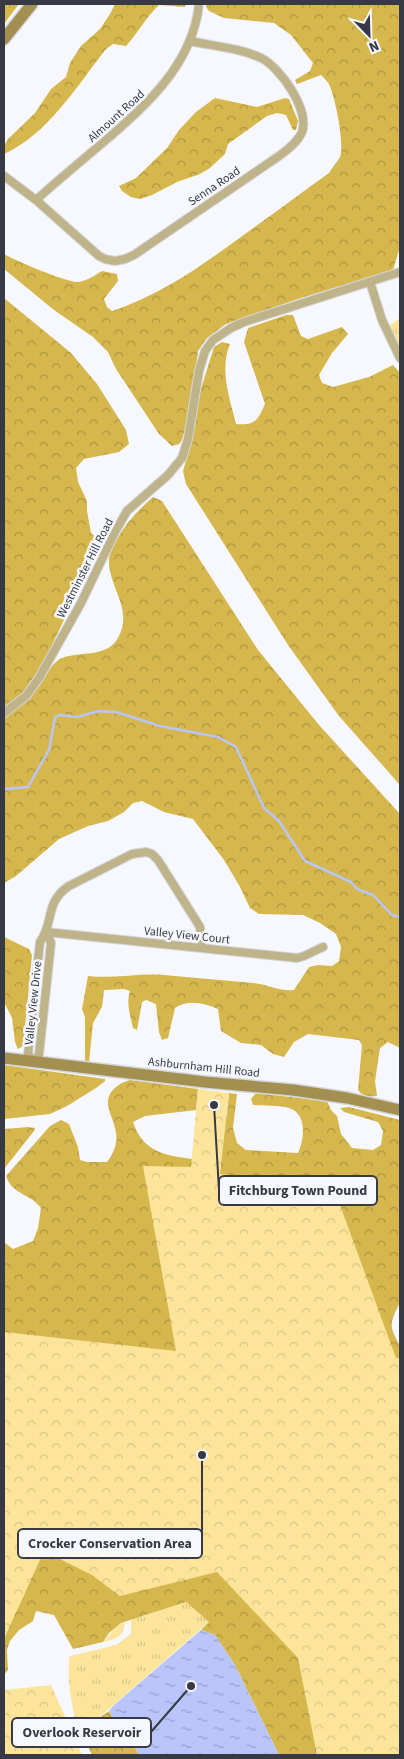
<svg xmlns="http://www.w3.org/2000/svg" width="404" height="1759" font-family="'Source Sans 3',sans-serif">
  <style>
    .grass { fill: url(#grass-tufts) }
    .forest { fill: url(#forest-crowns) }
    .park { fill: url(#park-crowns) }
    .water { fill: url(#water-ripples) }
    .lines { fill: none; stroke-linecap: round; stroke-linejoin: round }
    .stream { stroke: #b9c5fb; stroke-width: 2.5 }
    .street-casing { stroke: #d4d6dd; stroke-width: 10 }
    .secondary-casing { stroke: #d4d6dd; stroke-width: 14 }
    .street { stroke: #bfb389; stroke-width: 8 }
    .secondary { stroke: #a39050; stroke-width: 11 }
    .labels { text-anchor: middle; stroke-width: 5; stroke-linejoin: round; paint-order: stroke }
    .street-label { font-size: 12px; fill: #373944; stroke: #f7f8fe }
    .leader { fill: none; stroke: #373944; stroke-width: 2 }
    .callout-dot { fill: #373944; stroke: #f7f8fe; stroke-width: 2 }
    .callout { fill: #f7f8fe; stroke: #373944; stroke-width: 2 }
    .callout-label { font-size: 14px; text-anchor: middle; font-weight: bold; fill: #373944 }
  </style>
  <defs>
    <pattern id="grass-tufts" width="24" height="20" patternUnits="userSpaceOnUse" patternTransform="scale(1.25)"><rect width="24" height="20" fill="#fce59a"/><path d="M3 7l-1-3M5 7V3M7 7l1-3M15 17l-1-3M17 17v-4M19 17l1-3" fill="none" stroke="#d9c586"/></pattern>
    <pattern id="forest-crowns" width="20" height="18" patternUnits="userSpaceOnUse" patternTransform="scale(1.25)"><rect width="20" height="18" fill="#d5b74d"/><path d="M2 6a3 3 0 1 1 6 0M12 15a3 3 0 1 1 6 0" fill="none" stroke="#ae9642"/></pattern>
    <pattern id="park-crowns" width="20" height="18" patternUnits="userSpaceOnUse" patternTransform="scale(1.25)"><rect width="20" height="18" fill="#fce59a"/><path d="M2 6a3 3 0 1 1 6 0M12 15a3 3 0 1 1 6 0" fill="none" stroke="#d9c586"/></pattern>
    <pattern id="water-ripples" width="26" height="14" patternUnits="userSpaceOnUse" patternTransform="scale(1.25)"><rect width="26" height="14" fill="#b9c5fb"/><path d="M2 4q2-2 4 0t4 0M15 11q2-2 4 0t4 0" fill="none" stroke="#97a1cd"/></pattern>
  </defs>
  <rect width="100%" height="100%" fill="#f7f8fe"/>
  <path class="grass" d="M400 318V351L389 326Z
    M186 1602 209 1622 94 1722 74 1716C71 1696 66 1676 70 1656L116 1645 131 1634V1620Z
    M125 1622C124 1636 116 1640 103 1642 111 1635 114 1625 125 1622Z"/>
  <path class="forest" d="M4 4H19L4 24Z
    M115 4H187L184 7 159 5C146 17 138 33 126 46L113 44 106 49C76 87 48 134 4 154V146L8 139 35 113 51 89 66 77 70 63 81 46 100 29 110 14Z
    M206 4H400V247L393 270 301 298 226 324 207 338 198 351 191 408 182 440 179 444 172 446 159 434 116 369 108 352 93 337 54 310 4 269V254C16 261 66 282 77 282 86 282 95 275 102 271L117 274 118 281 104 299 107 307 112 311C161 295 204 264 245 234 273 214 301 193 329 173 332 168 337 162 340 157 345 144 335 97 329 84 327 81 324 78 321 75L297 84 295 80 310 71 313 63 291 35 274 23 224 18 209 11 206 7Z
    M215 98 257 107 285 98 289 99 298 121 296 130H293L286 115 277 113 267 116 228 144 225 154 210 168 200 174 177 182 152 195 140 199 131 197 122 191 119 186 136 178 167 148 179 130 196 112Z
    M4 298 71 353 97 384 126 430 129 444 119 452 84 459 76 468 78 482 87 501V511L91 533 97 538 99 545 46 658 32 684 18 699 4 708Z
    M286 315H293L301 336 308 339 342 327 348 334 332 353 319 375 322 383 333 387 369 377 393 365 400 373V785L339 716 288 645 186 484 183 471 192 440 200 392 214 347 222 342 230 344C219 370 230 399 236 424 255 426 258 420 265 404L244 342 248 328Z
    M153 497 162 501 258 650 319 725 400 814V1048L388 1042 380 1048 375 1081 377 1096C370 1097 363 1097 358 1090L362 1045 359 1040 308 1034 294 1042 284 1057 273 1054 261 1045 241 1043 221 1031 218 1009C204 1003 188 999 175 1008L168 1038 162 1040 159 1032 156 1004 146 1000 142 1002 137 1030 133 1028C130 1015 126 1003 130 991L124 989 104 990 102 1007 93 1023 89 1062H85V1017L82 1009 88 976C113 979 139 973 164 975 194 978 223 980 253 983 266 984 280 992 294 990L309 967 318 965 332 966 339 961 341 947 336 934 320 923 303 915 259 914 250 908 239 885 224 860 193 819 164 812 142 801 133 803 124 812 108 821 88 826 59 839 16 876 4 883V716C15 709 28 700 36 690 45 680 50 663 62 658 80 651 107 658 118 638 134 609 109 589 109 561 109 554 112 549 115 543 125 524 137 511 153 497Z
    M4 937 29 949 32 955 23 1046 18 1049 15 1042 12 1018 4 1002Z
    M4 1065 105 1079V1081L96 1088 67 1106 50 1114 4 1119Z
    M130 1080 198 1089 196 1110 145 1116 133 1122C143 1152 164 1155 192 1159L227 1115 229 1093 237 1094 233 1128 237 1143 246 1150 298 1153C304 1140 308 1114 289 1108 278 1105 264 1106 253 1105L251 1099 256 1093 327 1101 331 1110 337 1116 341 1134 352 1148 373 1150 381 1145 383 1131 378 1122 344 1112 340 1108 349 1107 400 1120V1302C390 1324 388 1324 400 1346V1755H279L235 1665 215 1635 201 1630 209 1622 186 1602 121 1623 109 1633 103 1642 73 1649 54 1615 36 1611 33 1621 19 1630 10 1641 7 1650 8 1670 4 1675V1233L5 1243 13 1249 33 1241 38 1228 41 1208C30 1193 12 1195 6 1176L50 1126 61 1120 69 1124 78 1147 80 1160 87 1162H107C113 1154 118 1144 116 1133 114 1116 99 1101 116 1087 121 1083 124 1082 130 1080Z
    M28 1127 35 1128 34 1131 4 1169V1129Z
    M109 1711 113 1718 140 1755H92L74 1716 94 1722Z"/>
  <path class="park" d="M198 1089 229 1093 220 1174 333 1186 396 1358H400V1755H317L298 1658 217 1572 120 1596 92 1575 44 1551 4 1639V1332L176 1351 143 1166 191 1167Z
    M51 1685 82 1755H4V1690Z"/>
  <path class="water" d="M201 1630 215 1635 235 1665 279 1755H140L113 1718 109 1711 113 1706Z"/>
  <g class="lines">
    <path class="stream" d="M4 789 28 787 49 750 55 718 59 715 77 717 99 711 116 712 160 726 218 737 236 747 264 808 279 821 305 861 351 882 357 889 373 895 392 915 400 917"/>
    <g class="street-casing">
      <path id="street" d="M4 176 36 200 99 256 105 259 115 261 125 259 134 255 279 156C287 150 298 142 302 132 310 110 280 67 261 58 240 48 213 46 190 41
        M36 200C57 181 79 163 100 145 144 108 193 65 199 4
        M370 282 382 320 400 358
        M4 713 26 696 39 678 81 603 115 532 127 511 168 475 182 458 188 439 199 371 205 351 213 340 231 328 244 322 400 272
        M46 932 51 943 39 1055 33 1061 28 1054 40 942C55 921 44 903 69 886L132 854 146 852 152 854 158 860 200 927 202 948
        M46 932 297 958 304 956 323 947"/>
    </g>
    <g class="secondary-casing">
      <path id="secondary" d="M4 39 32 4
        M4 1058 205 1082 293 1090 347 1098 400 1110"/>
    </g>
    <use href="#street" class="street"/>
    <use href="#secondary" class="secondary"/>
  </g>
  <g class="labels">
    <g class="street-label">
      <text transform="translate(116 116) rotate(-42)" y="4">Almount Road</text>
      <text transform="translate(214 186) rotate(-34)" y="4">Senna Road</text>
      <text transform="translate(85 568) rotate(-63)" y="4">Westminster Hill Road</text>
      <text transform="translate(187 935) rotate(6)" y="4">Valley View Court</text>
      <text transform="translate(33 1003) rotate(-84)" y="4">Valley View Drive</text>
      <text transform="translate(204 1067) rotate(6)" y="4">Ashburnham Hill Road</text>
    </g>
  </g>
  <path class="leader" d="M214 1105L219 1190M202 1455L202 1543M191 1686L151 1732"/>
  <g class="callout-dot">
    <circle cx="214" cy="1105" r="5"/>
    <circle cx="202" cy="1455" r="5"/>
    <circle cx="191" cy="1686" r="5"/>
  </g>
  <g class="callout">
    <rect x="219" y="1176" width="158" height="29" rx="5"/>
    <rect x="18" y="1529" width="184" height="29" rx="5"/>
    <rect x="12" y="1718" width="139" height="29" rx="5"/>
  </g>
  <g class="callout-label">
    <text x="298" y="1195">Fitchburg Town Pound</text>
    <text x="110" y="1548">Crocker Conservation Area</text>
    <text x="82" y="1737">Overlook Reservoir</text>
  </g>
  <rect width="404" height="1759" fill="none" stroke="#373944" stroke-width="10"/>
  <g transform="translate(369 35) rotate(157)" stroke="#f7f8fe" stroke-width="4" paint-order="stroke">
  <path d="M0-4L9 19L0 12L-9 19Z" fill="#373944"/>
  <text y="-8" font-size="14" font-weight="bold" text-anchor="middle" fill="#373944">N</text>
  </g>
</svg>
